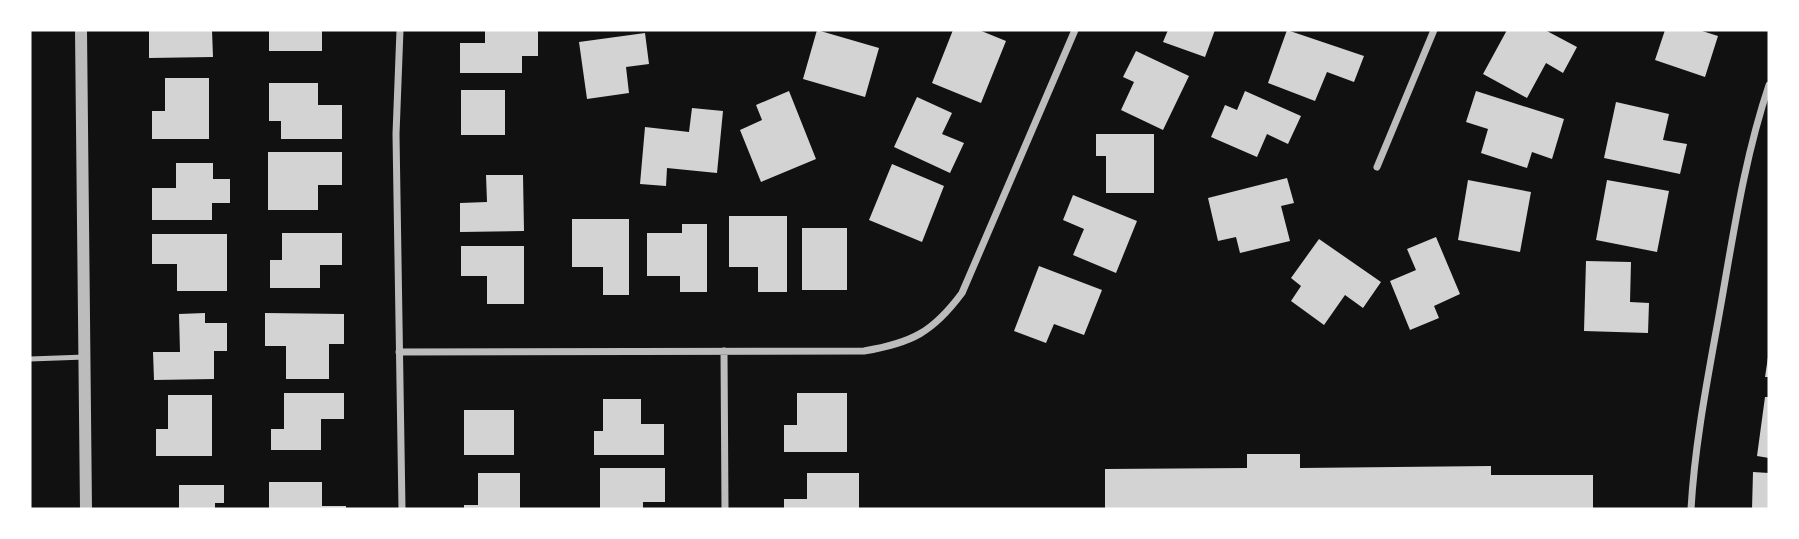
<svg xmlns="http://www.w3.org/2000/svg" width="1799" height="539" font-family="Ubuntu,sans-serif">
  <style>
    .building { fill: #d3d3d3 }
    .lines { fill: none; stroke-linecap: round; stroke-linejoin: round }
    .service { stroke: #bcbcbc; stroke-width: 5 }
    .minor { stroke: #bcbcbc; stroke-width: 7 }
    .tertiary { stroke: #bcbcbc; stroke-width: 12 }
  </style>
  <rect width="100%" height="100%" fill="#111"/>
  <path class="building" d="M149 30H212L213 57 149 58Z
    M269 30H322V51H269Z
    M485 30H538V56H522V73H460V43H485Z
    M817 30 879 48 865 97 803 79Z
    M953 30H979L1006 41 981 103 932 83Z
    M1168 30H1215L1205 57 1163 42Z
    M1287 30 1364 56 1354 82 1327 72 1315 101 1268 83Z
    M1507 30H1545L1577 47 1563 73 1546 63 1527 98 1483 74Z
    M1665 30H1699L1718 36 1705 77 1655 60Z
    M645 33 649 64 626 67 629 93 587 99 579 42Z
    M1136 51 1189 76 1163 130 1121 110 1134 82 1123 77Z
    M165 78H209V139H152V111H165Z
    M269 83H318V105H342V139H281V121H269Z
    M461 90H505V135H461Z
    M789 91 816 159 761 182 740 130 762 120 756 105Z
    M1245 91 1301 116 1288 144 1267 134 1257 157 1211 137 1225 105 1237 110Z
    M1476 91 1564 119 1552 159 1532 152 1527 168 1481 153 1488 129 1466 122Z
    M917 97 952 113 942 134 964 143 950 173 894 147Z
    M1616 102 1669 114 1663 140 1687 144 1680 174 1604 158Z
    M692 108 723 111 717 173 667 168 666 186 640 184 645 127 689 132Z
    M1096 134H1154V193H1106V156H1096Z
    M268 152H342V185H318V210H268Z
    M176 163H213V179H230V203H212V220H152V188H176Z
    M892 164 944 186 922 242 869 220Z
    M486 175H523L524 231 460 232V203L487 202Z
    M1287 178 1294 203 1281 206 1290 241 1240 253 1236 237 1218 241 1208 198Z
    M1468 180 1531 192 1520 252 1458 240Z
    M1607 180 1669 191 1657 252 1596 240Z
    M1073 195 1137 221 1116 273 1073 255 1084 229 1063 220Z
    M729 216H787V292H758V267H729Z
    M572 219H629V295H603V267H572Z
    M682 224H707V292H680V276H647V233H682Z
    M802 228H847V290H802Z
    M282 233H342V265H320V288H270V260H282Z
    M152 234H227V291H177V264H152Z
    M1436 237 1460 294 1434 306 1439 318 1410 330 1390 281 1416 270 1407 249Z
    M1319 239 1381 282 1363 308 1345 295 1324 325 1291 301 1301 286 1291 278Z
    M461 246H524V304H487V276H461Z
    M1586 261 1631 262 1630 302 1649 303 1648 333 1584 331Z
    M1039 266 1102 290 1084 335 1054 324 1046 343 1014 331Z
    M205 313V323H227V351H214V379L154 380 153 352H180L179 314Z
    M265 313 344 314V344H329V379H286V346H265Z
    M1768 357 1769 358V377H1765Z
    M284 393H344V419H321V450H271V429H284Z
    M797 393H847V452H784V425H797Z
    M168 395H212V456H156V429H168Z
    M1765 397H1769V458L1757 456Z
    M603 399H641V424H664V455H594V431H603Z
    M464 410H514V455H464Z
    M1247 454H1300V468L1491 466V475H1593V509H1105V469L1247 468Z
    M600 468H665V502H643V509H600Z
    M1753 472 1769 473V509H1752Z
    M478 473H520V509H464V505H478Z
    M807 473H859V509H784V499H807Z
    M269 482H322V506H346V509H269Z
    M179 485H224V503H215V509H179Z"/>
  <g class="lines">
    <path class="service" d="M30 359 85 357"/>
    <path class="minor" d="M400 30 396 134 402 509
      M1377 167 1434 30
      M724 351 725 509
      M399 352 864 351C912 343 933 332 962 293L1075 30
      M1691 509C1695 440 1709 372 1721 304 1734 230 1745 156 1769 85"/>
    <path class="tertiary" d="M81 30 86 509"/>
  </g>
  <rect width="1799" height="539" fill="none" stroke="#ffffff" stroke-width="63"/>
</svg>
